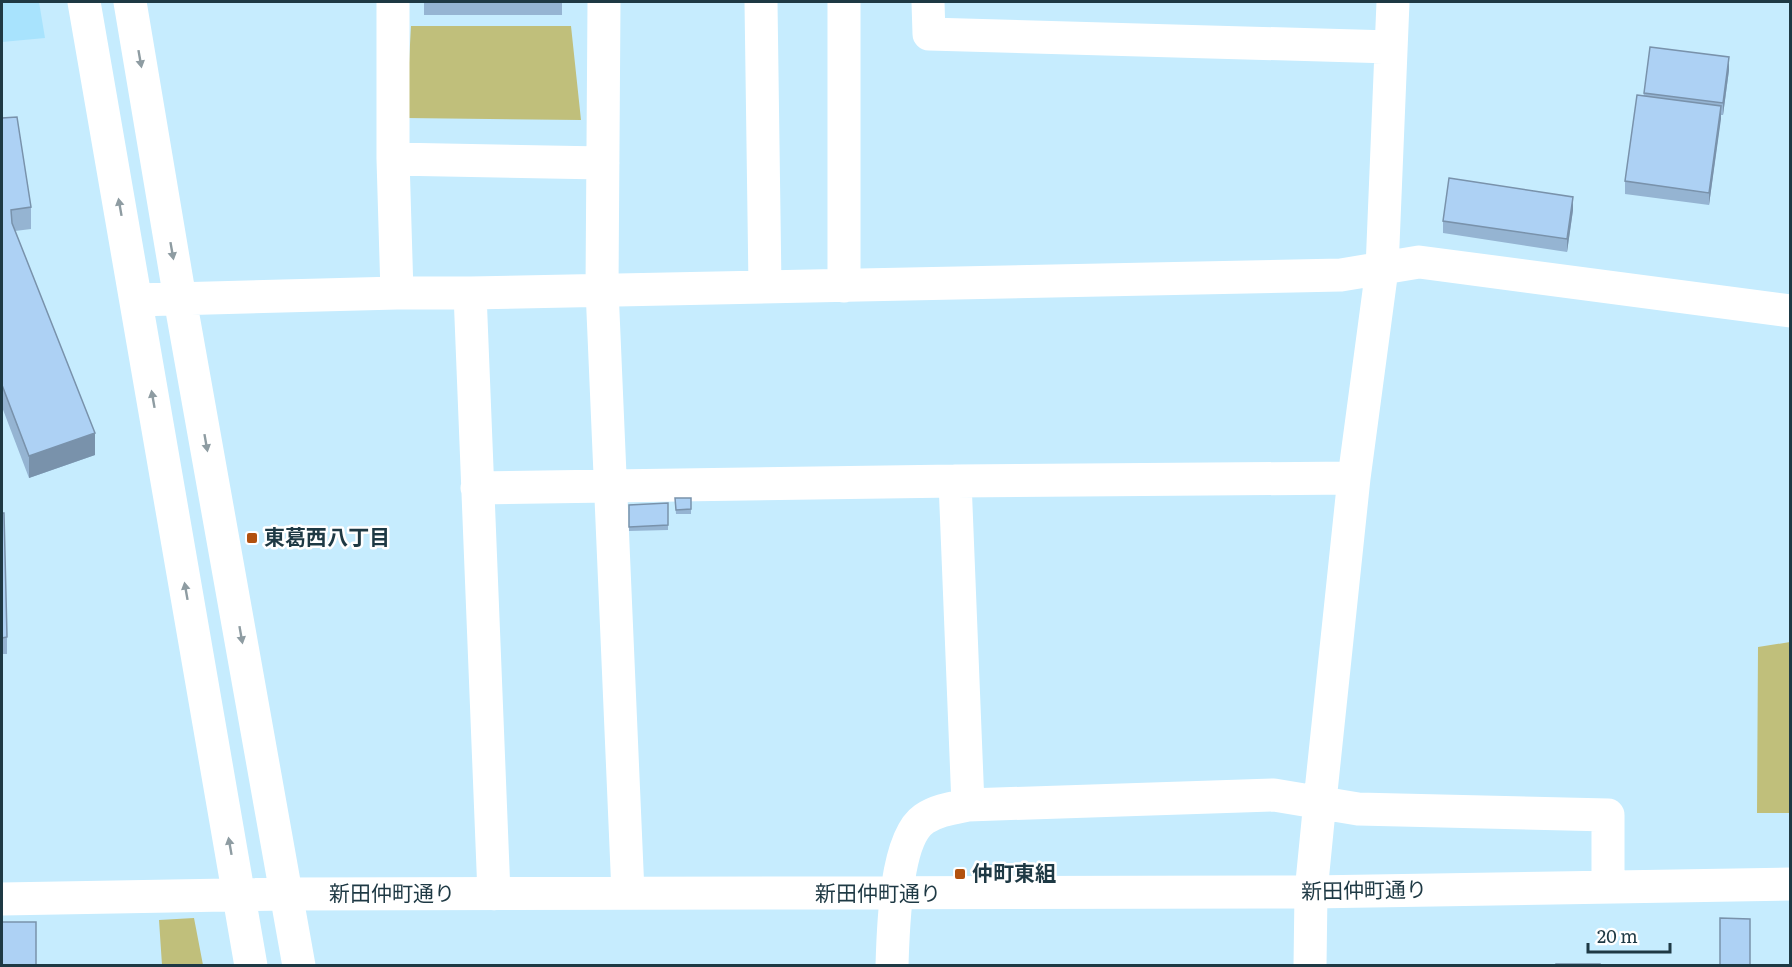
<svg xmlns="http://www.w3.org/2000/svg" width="1792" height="967" font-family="Literata,'Noto Sans JP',serif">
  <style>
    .built { fill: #a8e3fd }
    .green { fill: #c0bf7b }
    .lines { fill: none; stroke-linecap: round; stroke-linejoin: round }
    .minor { stroke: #fff; stroke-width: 33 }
    .wall { fill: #95b4d2 }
    .shaded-wall { fill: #7992ab }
    .building { fill: #add1f4; stroke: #7992ab; stroke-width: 1.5 }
    .oneway { fill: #8e9ca2 }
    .poi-dot { fill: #b2510e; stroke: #fff; stroke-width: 2 }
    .labels { text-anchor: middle; stroke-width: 5; stroke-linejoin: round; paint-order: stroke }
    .poi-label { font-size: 21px; font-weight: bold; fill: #1e3944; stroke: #fff; text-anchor: start }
    .street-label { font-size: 21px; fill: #1e3944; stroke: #fff }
  </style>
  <rect width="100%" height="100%" fill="#c6ecfe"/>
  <path class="built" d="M2 2H39L45 38 2 42Z"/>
  <path class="green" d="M411 26H571L581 120 406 118Z
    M1790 642V813H1757L1758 647Z
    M194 918 203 965H162L159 920Z"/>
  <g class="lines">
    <path class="minor" d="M84 2 251 966
      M130 2 180 299 299 966
      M393 2V159L397 293
      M604 2 602 289 628 893
      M761 2 765 287
      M844 2V286
      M928 2 929 34 1391 47
      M393 159 603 163
      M470 293 494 894
      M136 300 397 293H470L1341 275 1419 262 1790 311
      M955 481 968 805
      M477 488 955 481 1354 478
      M2 899 287 894 1311 892 1790 884
      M892 966C893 932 895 839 924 819 937 810 953 808 968 805L1274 795 1358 809 1608 815V887
      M1310 966 1311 892 1320 801 1354 478 1382 269 1393 2"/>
  </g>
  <path class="wall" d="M424 2H562V15H424Z
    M1729 70 1723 115H1721L1709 205 1625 194V181L1644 93Z
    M2 118 31 207V229L15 231 95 455 29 478 2 407Z
    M1573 210 1567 252 1443 233V221Z
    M675 498H691V514H676Z
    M629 505 668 525V530L629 531Z
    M2 513 7 637V654H2Z"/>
  <path class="shaded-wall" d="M1729 57V70L1723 115V103Z
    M1721 106V119L1709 205V193Z
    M1573 197V210L1567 252V239Z
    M95 433V455L29 478V456Z"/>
  <path class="building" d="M1650 47 1729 57 1723 103 1644 93Z
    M1637 95 1721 106 1709 193 1625 181Z
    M17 117 31 207 11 210 12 223 95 433 29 456 2 385V118Z
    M1449 178 1573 197 1567 239 1443 221Z
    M675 498H691V509L676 510Z
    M668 503V525L629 527V505Z
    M2 513H4L7 637 2 638Z
    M1720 918 1750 919V966H1720Z
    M2 922H36V966H2Z
    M1556 964H1600V966H1556Z"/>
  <defs><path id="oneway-solid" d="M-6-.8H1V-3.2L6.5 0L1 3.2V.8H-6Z" transform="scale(1.5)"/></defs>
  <g class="oneway">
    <use href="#oneway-solid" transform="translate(140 59) rotate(80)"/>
    <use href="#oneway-solid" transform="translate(120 207) rotate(-100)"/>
    <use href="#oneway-solid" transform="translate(172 251) rotate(80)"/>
    <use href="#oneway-solid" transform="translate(153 399) rotate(-100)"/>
    <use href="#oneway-solid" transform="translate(206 443) rotate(80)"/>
    <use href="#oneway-solid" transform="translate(186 591) rotate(-100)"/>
    <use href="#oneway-solid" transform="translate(241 635) rotate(80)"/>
    <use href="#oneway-solid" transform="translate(230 846) rotate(-100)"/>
  </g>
  <g class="poi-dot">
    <rect x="246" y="532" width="12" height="12" rx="3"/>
    <rect x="954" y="868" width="12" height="12" rx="3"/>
  </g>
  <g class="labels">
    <g class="poi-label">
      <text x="264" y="545">東葛西八丁目</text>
      <text x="972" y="881">仲町東組</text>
    </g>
    <g class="street-label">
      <text transform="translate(1364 891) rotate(-1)" y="7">新田仲町通り</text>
      <text x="392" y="901">新田仲町通り</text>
      <text x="878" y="901">新田仲町通り</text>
    </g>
  </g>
  <rect width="1792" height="967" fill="none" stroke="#1e3944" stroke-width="6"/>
  <path d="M1588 943v9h82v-9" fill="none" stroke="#1e3944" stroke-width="3"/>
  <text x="1597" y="943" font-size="18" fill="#1e3944" stroke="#ffffff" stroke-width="4.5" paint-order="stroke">20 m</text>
</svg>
